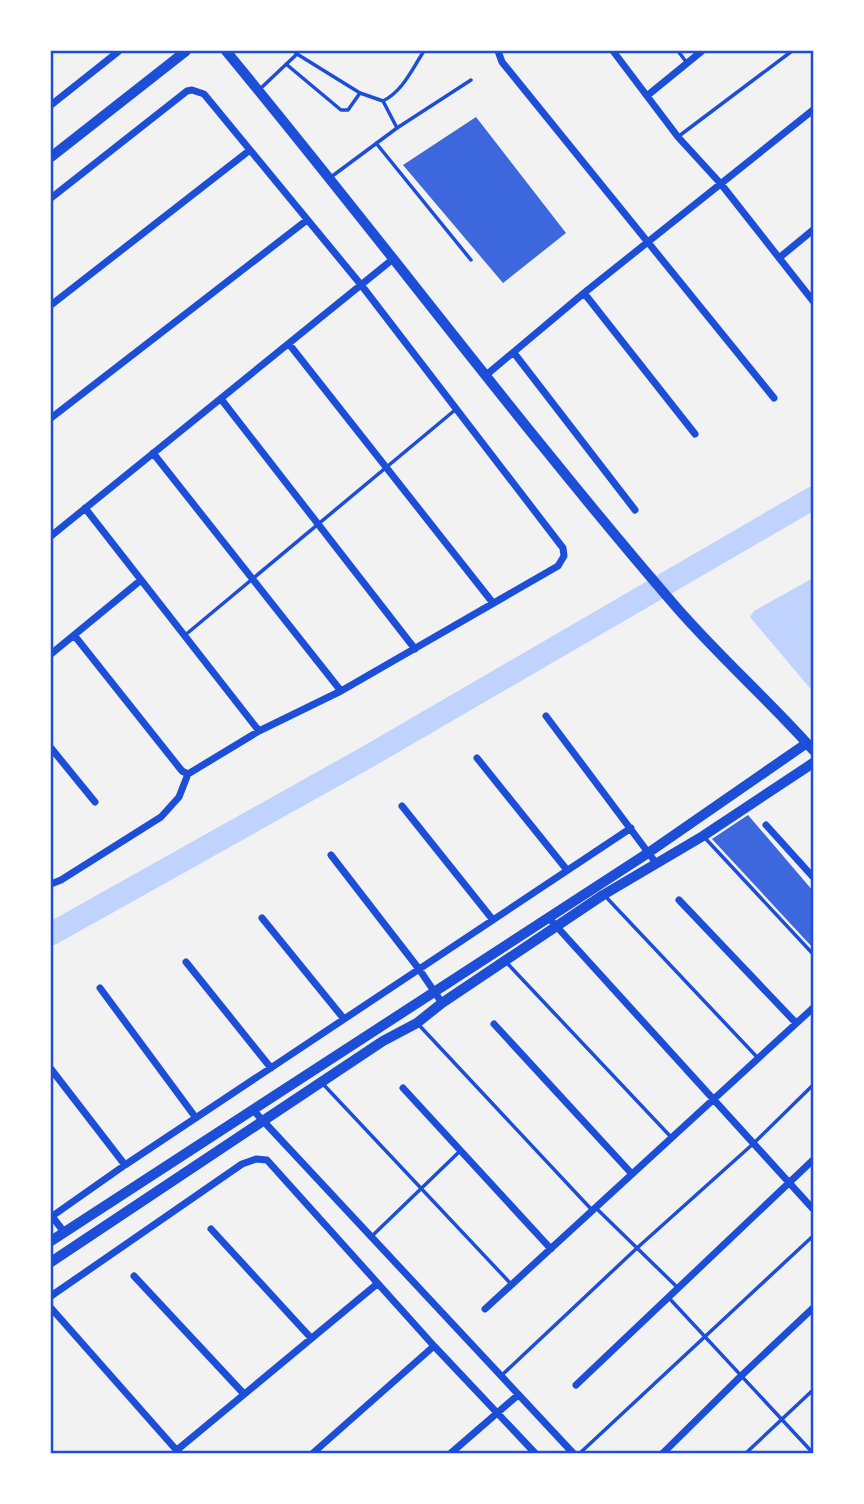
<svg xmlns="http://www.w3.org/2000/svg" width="864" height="1504" font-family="Montserrat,sans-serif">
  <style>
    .water { fill: #bfd3fe }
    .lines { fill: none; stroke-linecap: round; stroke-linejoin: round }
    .river { stroke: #bfd3fe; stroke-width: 23 }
    .building { fill: #3d67dc }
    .service { stroke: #1d4ed8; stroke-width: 3.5 }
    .minor { stroke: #1d4ed8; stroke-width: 7 }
    .tertiary { stroke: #1d4ed8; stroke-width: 10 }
    .neatline { fill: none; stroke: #1d4ed8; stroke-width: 2.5 }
  </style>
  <rect width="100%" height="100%" fill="#f2f2f2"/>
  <path class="water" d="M813 578V692L750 617 754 611Z"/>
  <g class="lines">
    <path class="river" d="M51 934 369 756 813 498"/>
  </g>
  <path class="building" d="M476 117 566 233 503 283 403 165Z
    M748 815 813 891V948L712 839Z"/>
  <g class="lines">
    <path class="service" d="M678 51 687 63
      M297 54 360 93 383 101C403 91 412 69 424 51
      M286 64 341 110H348L360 93
      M261 88 297 54 294 51
      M397 128 471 80
      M679 136 792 51
      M376 143 471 260
      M331 177 397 128 383 101
      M184 636 455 410
      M705 838 813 954
      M606 897 757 1057
      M506 962 671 1137
      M418 1024 592 1210
      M323 1084 512 1285
      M596 1208 677 1287
      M372 1236 459 1152
      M669 1298 813 1453
      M502 1375 637 1248 754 1143 813 1085
      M580 1453 813 1236
      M746 1453 813 1390"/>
    <path class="minor" d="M498 51 502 62 774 398
      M613 51 678 137 721 184 813 301
      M648 95 702 51
      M51 105 119 51
      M51 198 187 91 192 90 204 94 362 286 563 548 564 556 558 566 341 691 259 731 188 774
      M779 258 813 230
      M584 293 695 434
      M51 305 250 150
      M289 344 493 603
      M514 353 635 510
      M485 376 584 293 813 110
      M221 399 415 649
      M51 418 307 220
      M153 453 341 691
      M85 508 259 731
      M51 536 393 259
      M74 635 182 771 188 774
      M51 654 141 580
      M546 716 656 863
      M51 748 95 802
      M477 758 567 870
      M402 806 493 920
      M766 825 813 877
      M331 855 419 969 442 1003
      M51 884 61 880 161 817 179 797 188 774
      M679 900 796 1023
      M548 917 813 1209
      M262 918 344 1019
      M186 962 271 1068
      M100 988 196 1118
      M494 1024 632 1174
      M51 1069 125 1165
      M403 1088 551 1249
      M253 1110 573 1453
      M51 1215 64 1232
      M51 1217 125 1165 631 828
      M211 1229 311 1338
      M134 1276 244 1394
      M51 1296 242 1164 256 1159 267 1160 434 1346 535 1453
      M51 1308 179 1453
      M485 1309 813 1008
      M576 1385 813 1160
      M177 1450 377 1284
      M313 1453 434 1346
      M451 1453 518 1395
      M663 1453 741 1376 813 1308"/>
    <path class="tertiary" d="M226 51C376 232 517 422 671 601 715 653 768 699 813 750
      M51 157 186 51
      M51 1241 648 853 807 743
      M51 1262 383 1041 417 1023 442 1003 603 895 703 836 813 763"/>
  </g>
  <rect width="864" height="1504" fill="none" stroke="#ffffff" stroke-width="105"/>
  <rect x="52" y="52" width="760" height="1400" class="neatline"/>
</svg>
